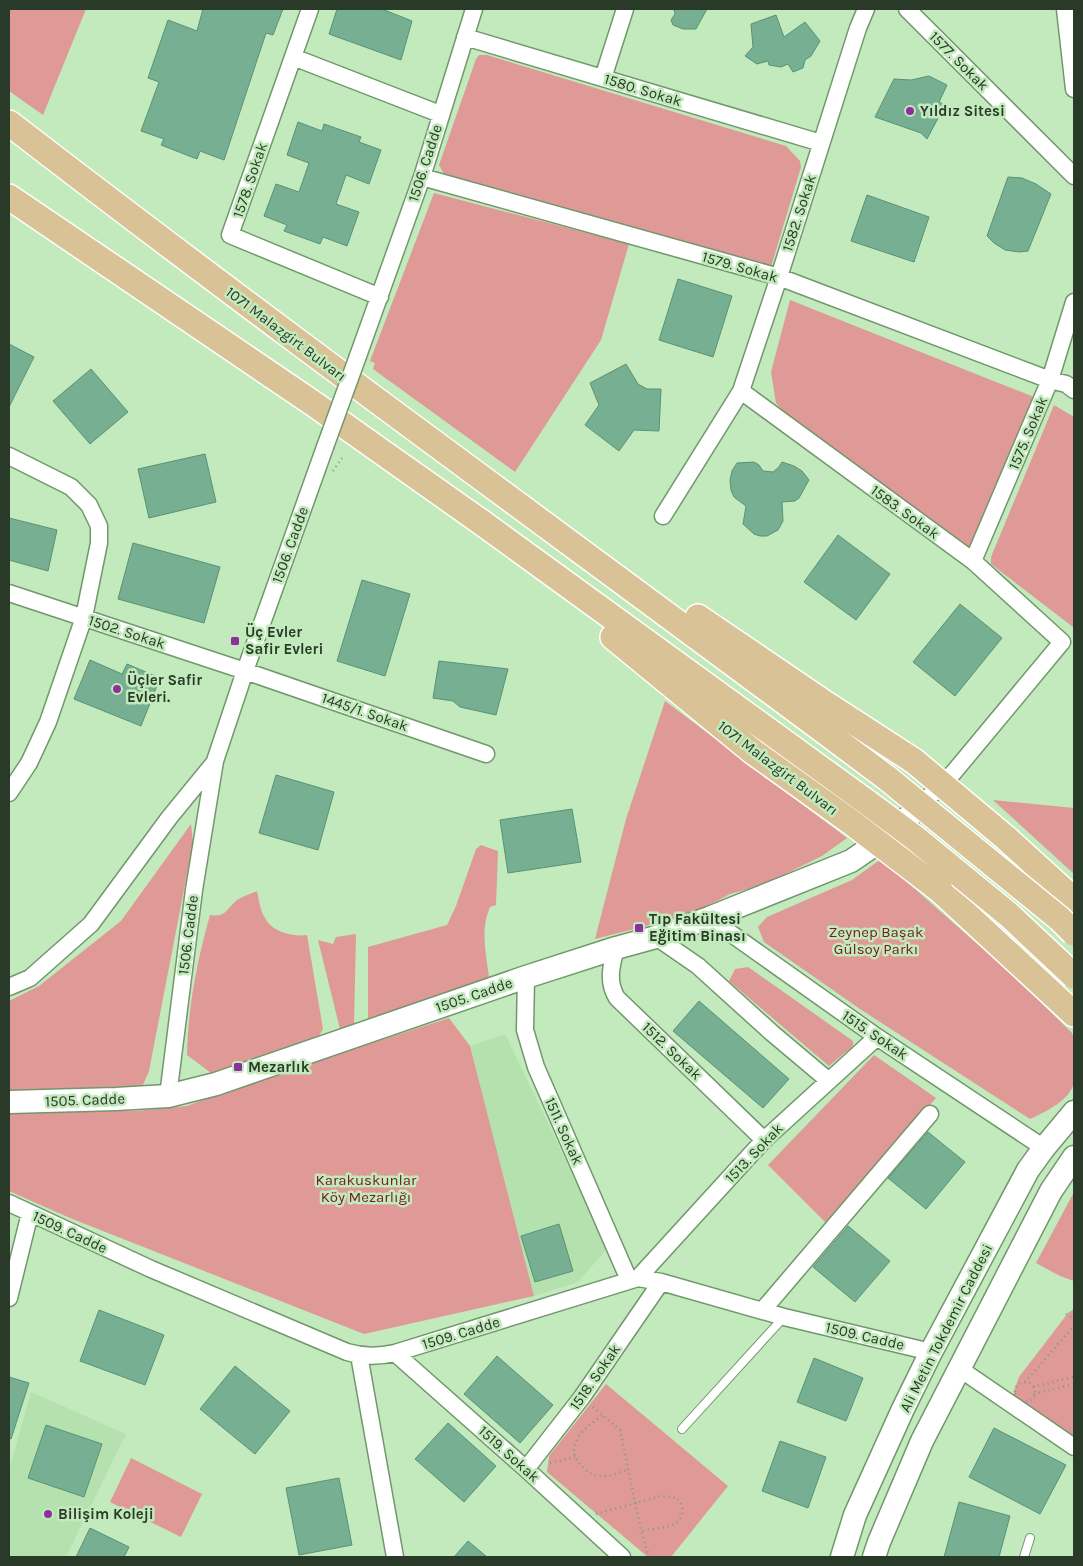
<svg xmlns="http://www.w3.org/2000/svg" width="1083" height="1566" font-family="Karla,sans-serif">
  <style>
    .built { fill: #b4e1ad }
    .green { fill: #df9996 }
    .building { fill: #76af92; stroke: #599276 }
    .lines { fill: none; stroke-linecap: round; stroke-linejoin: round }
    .lane-casing { stroke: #72976d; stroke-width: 10 }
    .street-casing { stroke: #72976d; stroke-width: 19 }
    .secondary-casing { stroke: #72976d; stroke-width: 25 }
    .primary-casing { stroke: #fff; stroke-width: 28 }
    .path { stroke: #7f9d7b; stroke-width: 2.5; stroke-dasharray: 1 4; stroke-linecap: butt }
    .lane { stroke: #fff; stroke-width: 8 }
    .street { stroke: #fff; stroke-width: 16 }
    .secondary { stroke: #fff; stroke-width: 22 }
    .primary { stroke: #d9c295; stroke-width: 25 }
    .street-bridge-casing { stroke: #72976d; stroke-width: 19; stroke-linecap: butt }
    .primary-bridge-casing { stroke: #fff; stroke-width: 28; stroke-linecap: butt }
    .street-bridge { stroke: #fff; stroke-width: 16 }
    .primary-bridge { stroke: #d9c295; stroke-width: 25 }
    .poi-dot { fill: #8c319c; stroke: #c2eabc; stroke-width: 2 }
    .labels { text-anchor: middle; stroke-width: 5; stroke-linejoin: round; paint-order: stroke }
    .street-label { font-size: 15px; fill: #2a3a28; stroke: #c2eabc }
    .poi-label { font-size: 15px; font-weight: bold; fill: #2a3a28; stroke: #c2eabc; text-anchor: start }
    .park-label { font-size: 15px; fill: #761a21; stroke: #c2eabc }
  </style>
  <rect width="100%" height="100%" fill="#c2eabc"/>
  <path class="built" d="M505 1034 608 1248 578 1282 534 1296 470 1046Z
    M31 1392 126 1434 66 1557H9V1471Z"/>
  <path class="green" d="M9 9H86L43 115 9 91Z
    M479 55H487L786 146 800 161 801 167 771 267 763 268 444 174 439 165 476 59Z
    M434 193 629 244 601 340 515 472 373 369 375 363 370 361Z
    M790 300 1034 397 971 549 965 547 784 412 776 403 771 372Z
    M1054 405 1074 417V627H1073L991 564V557Z
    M665 701 847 838 822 856 763 885 730 894 700 910 665 921 595 939 626 819Z
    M993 800 1074 808V874Z
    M191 824 193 843 149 1071 143 1085 139 1090 9 1091V1001L39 986 121 921Z
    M481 845 498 851 496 905 490 907C480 929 486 953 489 977L482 984 407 1012 368 1019V947L447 925 456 906 476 849Z
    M881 859 1019 981 1072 1033 1074 1038C1074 1052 1077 1068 1074 1082 1071 1100 1045 1112 1030 1119L860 1009 764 942 758 927 767 917 852 880Z
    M257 891C259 900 260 910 265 918 272 932 293 937 307 935L323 1029 319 1036 215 1076 187 1055C188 1007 197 961 210 915 226 918 226 909 237 900 243 896 250 894 257 891Z
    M356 934 354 1025 346 1031 340 1029 318 940 333 944 336 937Z
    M748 967 853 1041V1046L829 1066 729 981 735 969Z
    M449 1018 470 1046 534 1296 364 1334 70 1218 9 1191V1112L135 1111 187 1106 237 1087Z
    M874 1055 936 1098 827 1224 768 1165Z
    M1074 1192V1281L1060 1276 1036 1263Z
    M1074 1309V1439L1014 1398V1390L1019 1377 1068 1313Z
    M606 1384 728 1486 671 1557H648L547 1472 549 1456Z
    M131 1458 202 1494 181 1537 110 1502Z"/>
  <path class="building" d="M203 9H283L273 35 266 33 224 160 200 151 197 159 161 145 164 139 141 131 159 82 148 78 168 20 197 31Z
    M337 9H382L412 21 401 60 329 34Z
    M674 9H707L696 29H683L673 25 671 20 675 14Z
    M776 15 784 37 805 22 820 41 811 56 805 60 803 68 793 72 788 64 781 67 769 65 768 61 757 64 745 56 753 47 751 24Z
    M929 76 947 85 939 102 945 105 927 139 921 133 875 117 894 79 911 80Z
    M298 122 322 131 324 124 361 137 359 142 381 150 369 184 346 175 336 204 359 212 347 246 323 237 320 244 284 231 287 225 264 216 276 184 299 192 309 163 287 155Z
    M1008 177 1022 178 1036 184 1051 194 1028 251 1019 252 1005 250 994 243 987 236Z
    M867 195 929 217 914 262 851 241Z
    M678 279 732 296 713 357 659 340Z
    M9 344 34 357 9 407Z
    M626 364 638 384 647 389H661L659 431 634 430 619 451 585 425 599 405 590 383Z
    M91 369 128 412 90 444 53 401Z
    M205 454 216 502 149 518 138 469Z
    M754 462 759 465 763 471 773 472 779 467 782 462 794 466 802 471 809 480 799 498 795 501 782 502 783 521 778 530 767 536H760L754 534 743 524 746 506 734 497 731 490 730 480 732 471 737 463Z
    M9 518 57 530 48 571 9 560Z
    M838 535 890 574 856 620 804 582Z
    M133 543 220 567 204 623 118 599Z
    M362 580 410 594 385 676 337 661Z
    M960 604 1002 638 955 696 913 662Z
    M90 660 122 674 127 664 160 678 141 726 74 699Z
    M439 661 508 669 496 715 460 707 453 701 433 698Z
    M276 775 334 792 318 850 259 833Z
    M572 809 581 862 508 873 500 820Z
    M699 1001 789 1079 763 1108 673 1031Z
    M928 1132 965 1162 926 1209 888 1178Z
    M559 1224 573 1271 535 1282 521 1236Z
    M848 1226 890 1261 855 1302 813 1267Z
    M99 1310 164 1335 145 1385 80 1361Z
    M497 1356 553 1405 520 1443 464 1394Z
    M814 1358 863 1378 846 1421 797 1402Z
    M235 1366 290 1411 255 1454 200 1409Z
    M9 1377 29 1383 11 1439 9 1438Z
    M448 1423 496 1466 464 1502 415 1459Z
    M46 1425 102 1444 84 1497 28 1478Z
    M994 1428 1066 1465 1040 1514 969 1477Z
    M780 1441 826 1457 808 1508 762 1491Z
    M339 1478 352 1545 299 1555 286 1488Z
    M959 1502 1010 1516 999 1557H944Z
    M90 1528 129 1547 124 1557H76Z
    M468 1541 487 1557H454Z"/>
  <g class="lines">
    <g class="lane-casing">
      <path id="lane" d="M682 1429 784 1317
        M1024 1557 1030 1538"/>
    </g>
    <g class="street-casing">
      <path id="street" d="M310 9 293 57 440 114
        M907 9 1074 176
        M1065 9 1074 89
        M465 37 821 143
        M293 57 230 235 380 297
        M603 78 625 9
        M422 177 779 277 1050 380 1066 384 1074 390
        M358 356 422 177 474 9
        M741 391 973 561 1062 642
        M9 456 71 487 89 505 99 526V543L84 617 48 722 29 763 9 793
        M663 516 741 391 779 277 858 28 866 9
        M973 561 1050 380 1074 302
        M9 593 245 671 486 754
        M915 811 954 772 1062 642
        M709 918 877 1037 1044 1148
        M656 937 698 966 772 1033 829 1081
        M616 948C611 966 607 982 617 998L764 1140
        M526 977 525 1030 536 1067 629 1280
        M9 987 30 978 91 924 169 818 214 763
        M168 1096 194 890 215 761 245 671 325 447
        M9 1203 151 1269 347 1352C364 1357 378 1357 395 1353L638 1278 661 1282 784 1317 931 1352
        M638 1278 764 1140 877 1037
        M9 1298 30 1213
        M762 1311 930 1114
        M395 1353 526 1469 622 1557
        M359 1355 395 1557
        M960 1369 1074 1447
        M526 1469 582 1397 661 1282"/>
    </g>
    <g class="secondary-casing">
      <path id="secondary" d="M9 1102 116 1099 168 1096 216 1084 526 977 616 948 656 937 709 918 851 861 886 837 915 811
        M842 1557 855 1515 903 1409 931 1352 1028 1170 1044 1148 1074 1112
        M874 1557 879 1542 922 1441 1051 1191 1074 1157"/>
    </g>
    <g class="primary-casing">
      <path id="primary" d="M9 123C298 346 594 559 887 778
        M9 197 314 404 481 522 868 803
        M698 617 826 704 914 761
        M613 637 752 751 851 822
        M1006 838 1074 900
        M940 890 1074 1014"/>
    </g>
    <path class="path" d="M333 471 342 458
      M1066 1314 1074 1319
      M1025 1382 1074 1326
      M1015 1392a10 10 0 1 1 20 0a10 10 0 1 1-20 0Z
      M1033 1387 1074 1377
      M1034 1394 1074 1384
      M593 1407 620 1430 641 1531 649 1557
      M602 1416C586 1426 562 1446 581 1465 586 1471 592 1476 601 1476 610 1477 620 1472 628 1470
      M550 1463 575 1457
      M596 1514 661 1496 677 1498C681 1502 683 1507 682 1513 680 1529 655 1528 641 1531"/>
    <use href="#lane" class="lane"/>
    <use href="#street" class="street"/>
    <use href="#secondary" class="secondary"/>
    <use href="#primary" class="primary"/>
    <g class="street-bridge-casing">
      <path id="street-bridge" d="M325 447 358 356"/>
    </g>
    <g class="primary-bridge-casing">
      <path id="primary-bridge" d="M914 761 1006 838
        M887 778 1060 919 1074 933
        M868 803 915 838 1009 915 1074 976
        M851 822 940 890"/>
    </g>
    <use href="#street-bridge" class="street-bridge"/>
    <use href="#primary-bridge" class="primary-bridge"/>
  </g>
  <g class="poi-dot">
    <circle cx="910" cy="111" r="5"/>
    <rect x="230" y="636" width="10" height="10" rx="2.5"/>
    <circle cx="117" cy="689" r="5"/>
    <rect x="634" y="923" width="10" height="10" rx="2.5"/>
    <rect x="233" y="1062" width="10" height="10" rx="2.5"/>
    <circle cx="48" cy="1514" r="5"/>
  </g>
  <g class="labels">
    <g class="street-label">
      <text transform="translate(959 61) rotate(45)" y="5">1577. Sokak</text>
      <text transform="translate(643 90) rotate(17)" y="5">1580. Sokak</text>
      <text transform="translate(425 163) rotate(-72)" y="5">1506. Cadde</text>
      <text transform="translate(250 180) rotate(-71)" y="5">1578. Sokak</text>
      <text transform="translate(799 213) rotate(-72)" y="5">1582. Sokak</text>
      <text transform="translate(740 267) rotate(16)" y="5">1579. Sokak</text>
      <text transform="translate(286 334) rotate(37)" y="5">1071 Malazgirt Bulvarı</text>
      <text transform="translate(1028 433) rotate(-67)" y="5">1575. Sokak</text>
      <text transform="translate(905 512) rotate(36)" y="5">1583. Sokak</text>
      <text transform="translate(290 545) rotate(-70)" y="5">1506. Cadde</text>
      <text transform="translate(127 632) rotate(18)" y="5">1502. Sokak</text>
      <text transform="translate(365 712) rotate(19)" y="5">1445/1. Sokak</text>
      <text transform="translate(778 768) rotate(37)" y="5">1071 Malazgirt Bulvarı</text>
      <text transform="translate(188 935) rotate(-83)" y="5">1506. Cadde</text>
      <text transform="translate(474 995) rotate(-19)" y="5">1505. Cadde</text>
      <text transform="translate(875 1035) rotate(34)" y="5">1515. Sokak</text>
      <text transform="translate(672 1051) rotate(44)" y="5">1512. Sokak</text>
      <text transform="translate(85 1100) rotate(-2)" y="5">1505. Cadde</text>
      <text transform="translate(564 1131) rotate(66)" y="5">1511. Sokak</text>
      <text transform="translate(754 1153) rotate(-46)" y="5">1513. Sokak</text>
      <text transform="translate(70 1232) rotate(25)" y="5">1509. Cadde</text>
      <text transform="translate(946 1328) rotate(-63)" y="5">Ali Metin Tokdemir Caddesi</text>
      <text transform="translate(461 1333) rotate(-17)" y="5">1509. Cadde</text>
      <text transform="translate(865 1336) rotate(13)" y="5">1509. Cadde</text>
      <text transform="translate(595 1377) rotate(-55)" y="5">1518. Sokak</text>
      <text transform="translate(509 1454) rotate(42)" y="5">1519. Sokak</text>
    </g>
    <g class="poi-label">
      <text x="920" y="116">Yıldız Sitesi</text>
      <text x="245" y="637">Üç Evler<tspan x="245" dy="17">Safir Evleri</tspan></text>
      <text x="127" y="685">Üçler Safir<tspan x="127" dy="17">Evleri.</tspan></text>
      <text x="649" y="924">Tıp Fakültesi<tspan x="649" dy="17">Eğitim Binası</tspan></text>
      <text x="248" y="1072">Mezarlık</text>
      <text x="58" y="1519">Bilişim Koleji</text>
    </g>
    <g class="park-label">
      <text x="876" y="937">Zeynep Başak<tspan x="876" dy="17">Gülsoy Parkı</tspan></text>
      <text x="366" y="1185">Karakuskunlar<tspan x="366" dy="17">Köy Mezarlığı</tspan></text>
    </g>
  </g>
  <rect width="1083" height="1566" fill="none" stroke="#2a3a28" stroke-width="20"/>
</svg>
